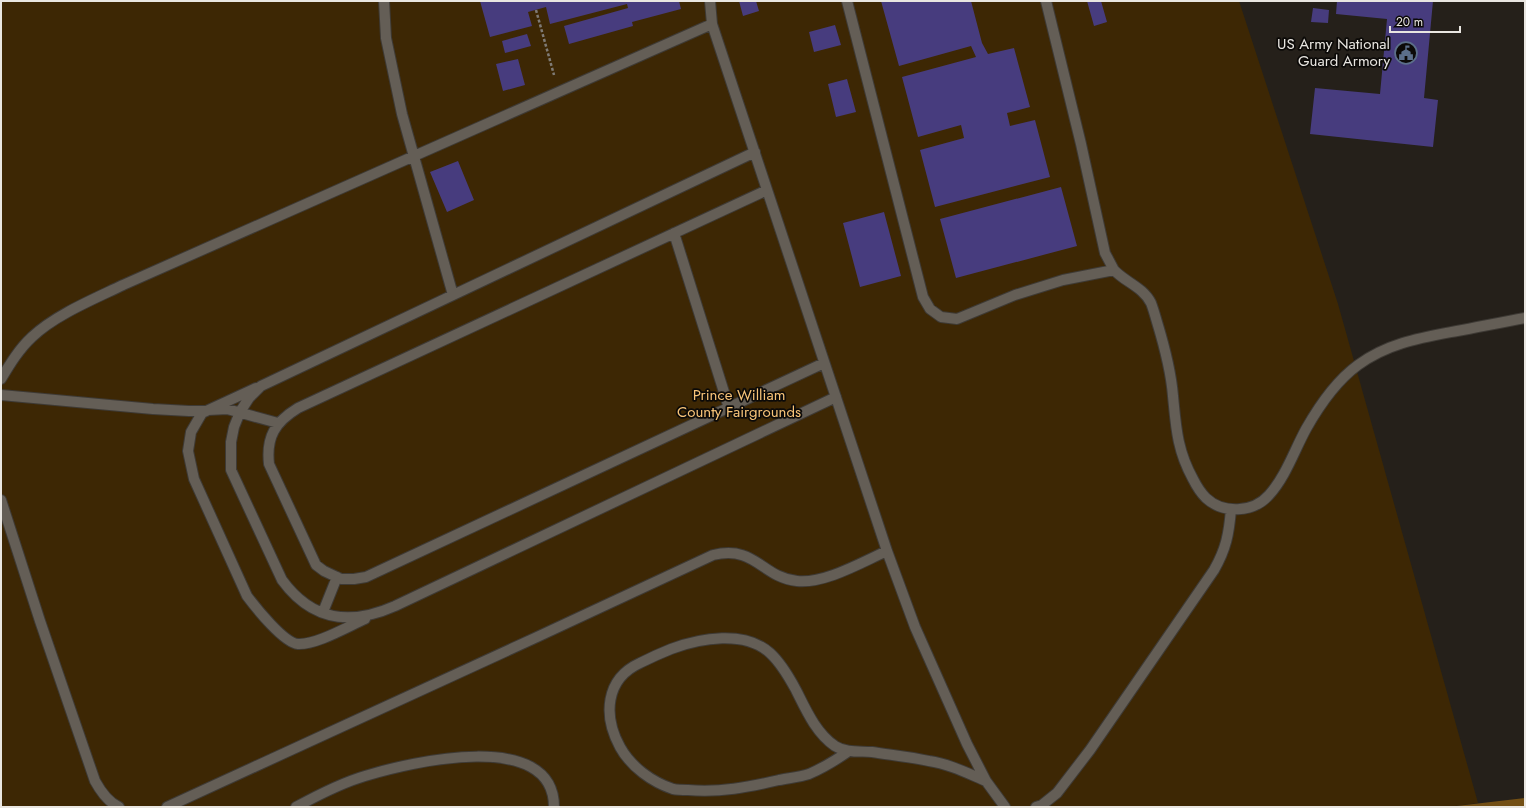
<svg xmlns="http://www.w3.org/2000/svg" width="1526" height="808" font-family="Jost,sans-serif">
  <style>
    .green { fill: #3d2704 }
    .forest { fill: #734f14 }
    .building { fill: #473c7e }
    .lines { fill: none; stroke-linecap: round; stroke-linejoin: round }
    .lane-casing { stroke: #3e3a35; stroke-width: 12 }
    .path { stroke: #7f7b76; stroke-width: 2.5; stroke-dasharray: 3 2; stroke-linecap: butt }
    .lane { stroke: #645e56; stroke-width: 10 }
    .labels { text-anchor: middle; stroke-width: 3.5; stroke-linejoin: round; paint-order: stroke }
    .poi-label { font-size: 15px; fill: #e9e6e1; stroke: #0c0a08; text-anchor: end }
    .park-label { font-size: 15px; fill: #f8c479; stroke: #0c0a08 }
  </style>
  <rect width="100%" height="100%" fill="#25201a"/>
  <path class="green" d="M1 1H1239L1338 304 1478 803 1448 807H1Z"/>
  <path class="forest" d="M1525 798V807H1448Z"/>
  <path class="building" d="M480 1H679L681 9 632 22 633 26 569 44 564 26 628 8 627 4 550 24 546 7 528 12 532 26 490 37Z
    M739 1H756L759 11 743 16Z
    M881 1H971L982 43 988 54 1014 48 1030 107 1007 113 1010 126 1035 120 1050 177 935 207 920 150 964 138 961 125 918 137 902 77 976 57 971 46 899 66Z
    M1087 1H1101L1107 22 1094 26Z
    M1337 1H1433L1424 98 1438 100 1433 147 1310 134 1315 88 1380 94 1387 19 1336 14Z
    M1313 8 1329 10 1328 23 1311 22Z
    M835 25 841 45 814 52 809 32Z
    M527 34 531 46 505 53 502 41Z
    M518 59 525 85 503 91 496 64Z
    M847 79 856 112 836 117 828 84Z
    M458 161 474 200 447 212 430 172Z
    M1061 187 1077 246 956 278 940 219Z
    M884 212 901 276 860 287 843 223Z"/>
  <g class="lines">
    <g class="lane-casing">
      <path id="lane" d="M384 1 386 38 402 114 453 295
        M710 1 712 24 887 551 915 627 967 744 986 781 1005 807
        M847 1 923 297 930 309 941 317 957 319 1015 295 1063 280 1114 270C1125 282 1143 287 1151 303 1153 308 1155 315 1157 322 1164 345 1171 371 1173 396 1176 427 1177 450 1193 479 1196 485 1201 493 1206 498 1223 514 1253 513 1269 495 1286 476 1294 451 1306 429 1319 406 1336 381 1358 365 1388 343 1420 338 1457 331 1479 327 1502 322 1525 318
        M1046 1 1081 144 1105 253 1114 270
        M755 152 261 386 249 398 240 412 234 427 231 442V470L282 580C312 621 350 626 395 606L836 397
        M767 190 298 408C275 422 266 437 269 464L316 565 324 571 341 579H354L366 577 824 363
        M674 233 729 408
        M1 379C10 364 19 349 32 337 55 315 94 299 123 285L712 24
        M256 388 202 413 191 432 188 451 194 479 247 596C256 608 284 643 298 644 316 645 347 627 365 619
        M1 395 153 409 189 411 227 409 278 423
        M1 500 40 621 95 781C101 792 108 802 119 807
        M323 612 337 577
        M849 751C836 760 823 768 809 774 800 777 789 778 779 780 749 787 719 793 688 790 683 790 678 790 673 789 652 782 631 767 620 747 603 716 605 679 640 663 650 658 661 653 671 649 700 638 745 630 770 653 781 663 789 677 796 690 806 710 816 733 835 746 846 753 860 751 872 752 891 755 910 757 929 761 949 764 967 773 986 781
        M167 807 537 637 713 555C756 545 761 577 797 581 825 584 862 562 887 551
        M296 807C318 795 341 783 365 776 410 762 554 728 554 807
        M1036 807 1042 805 1057 793 1090 750 1214 570C1226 549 1229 534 1231 509"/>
    </g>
    <path class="path" d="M536 10 554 75"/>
    <use href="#lane" class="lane"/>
  </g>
  <defs>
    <g id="civic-ring" transform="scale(1.15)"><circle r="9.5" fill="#0c0a08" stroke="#5c6f8a" stroke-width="1.5"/><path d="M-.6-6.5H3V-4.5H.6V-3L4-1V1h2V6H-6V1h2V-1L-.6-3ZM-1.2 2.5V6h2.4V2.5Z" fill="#5c6f8a"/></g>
  </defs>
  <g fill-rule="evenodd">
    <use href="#civic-ring" x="1406" y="53"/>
  </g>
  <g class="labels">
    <g class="poi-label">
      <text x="1390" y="49">US Army National<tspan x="1390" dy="17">Guard Armory</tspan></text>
    </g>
    <g class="park-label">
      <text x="739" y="400">Prince William<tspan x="739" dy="17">County Fairgrounds</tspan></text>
    </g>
  </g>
  <rect width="1526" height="808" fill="none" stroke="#e9e6e1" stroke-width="4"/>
  <path d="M1390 26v6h70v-6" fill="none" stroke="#e9e6e1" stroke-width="2"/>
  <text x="1396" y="26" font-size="12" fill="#e9e6e1" stroke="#0c0a08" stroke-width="3" paint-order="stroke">20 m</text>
</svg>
